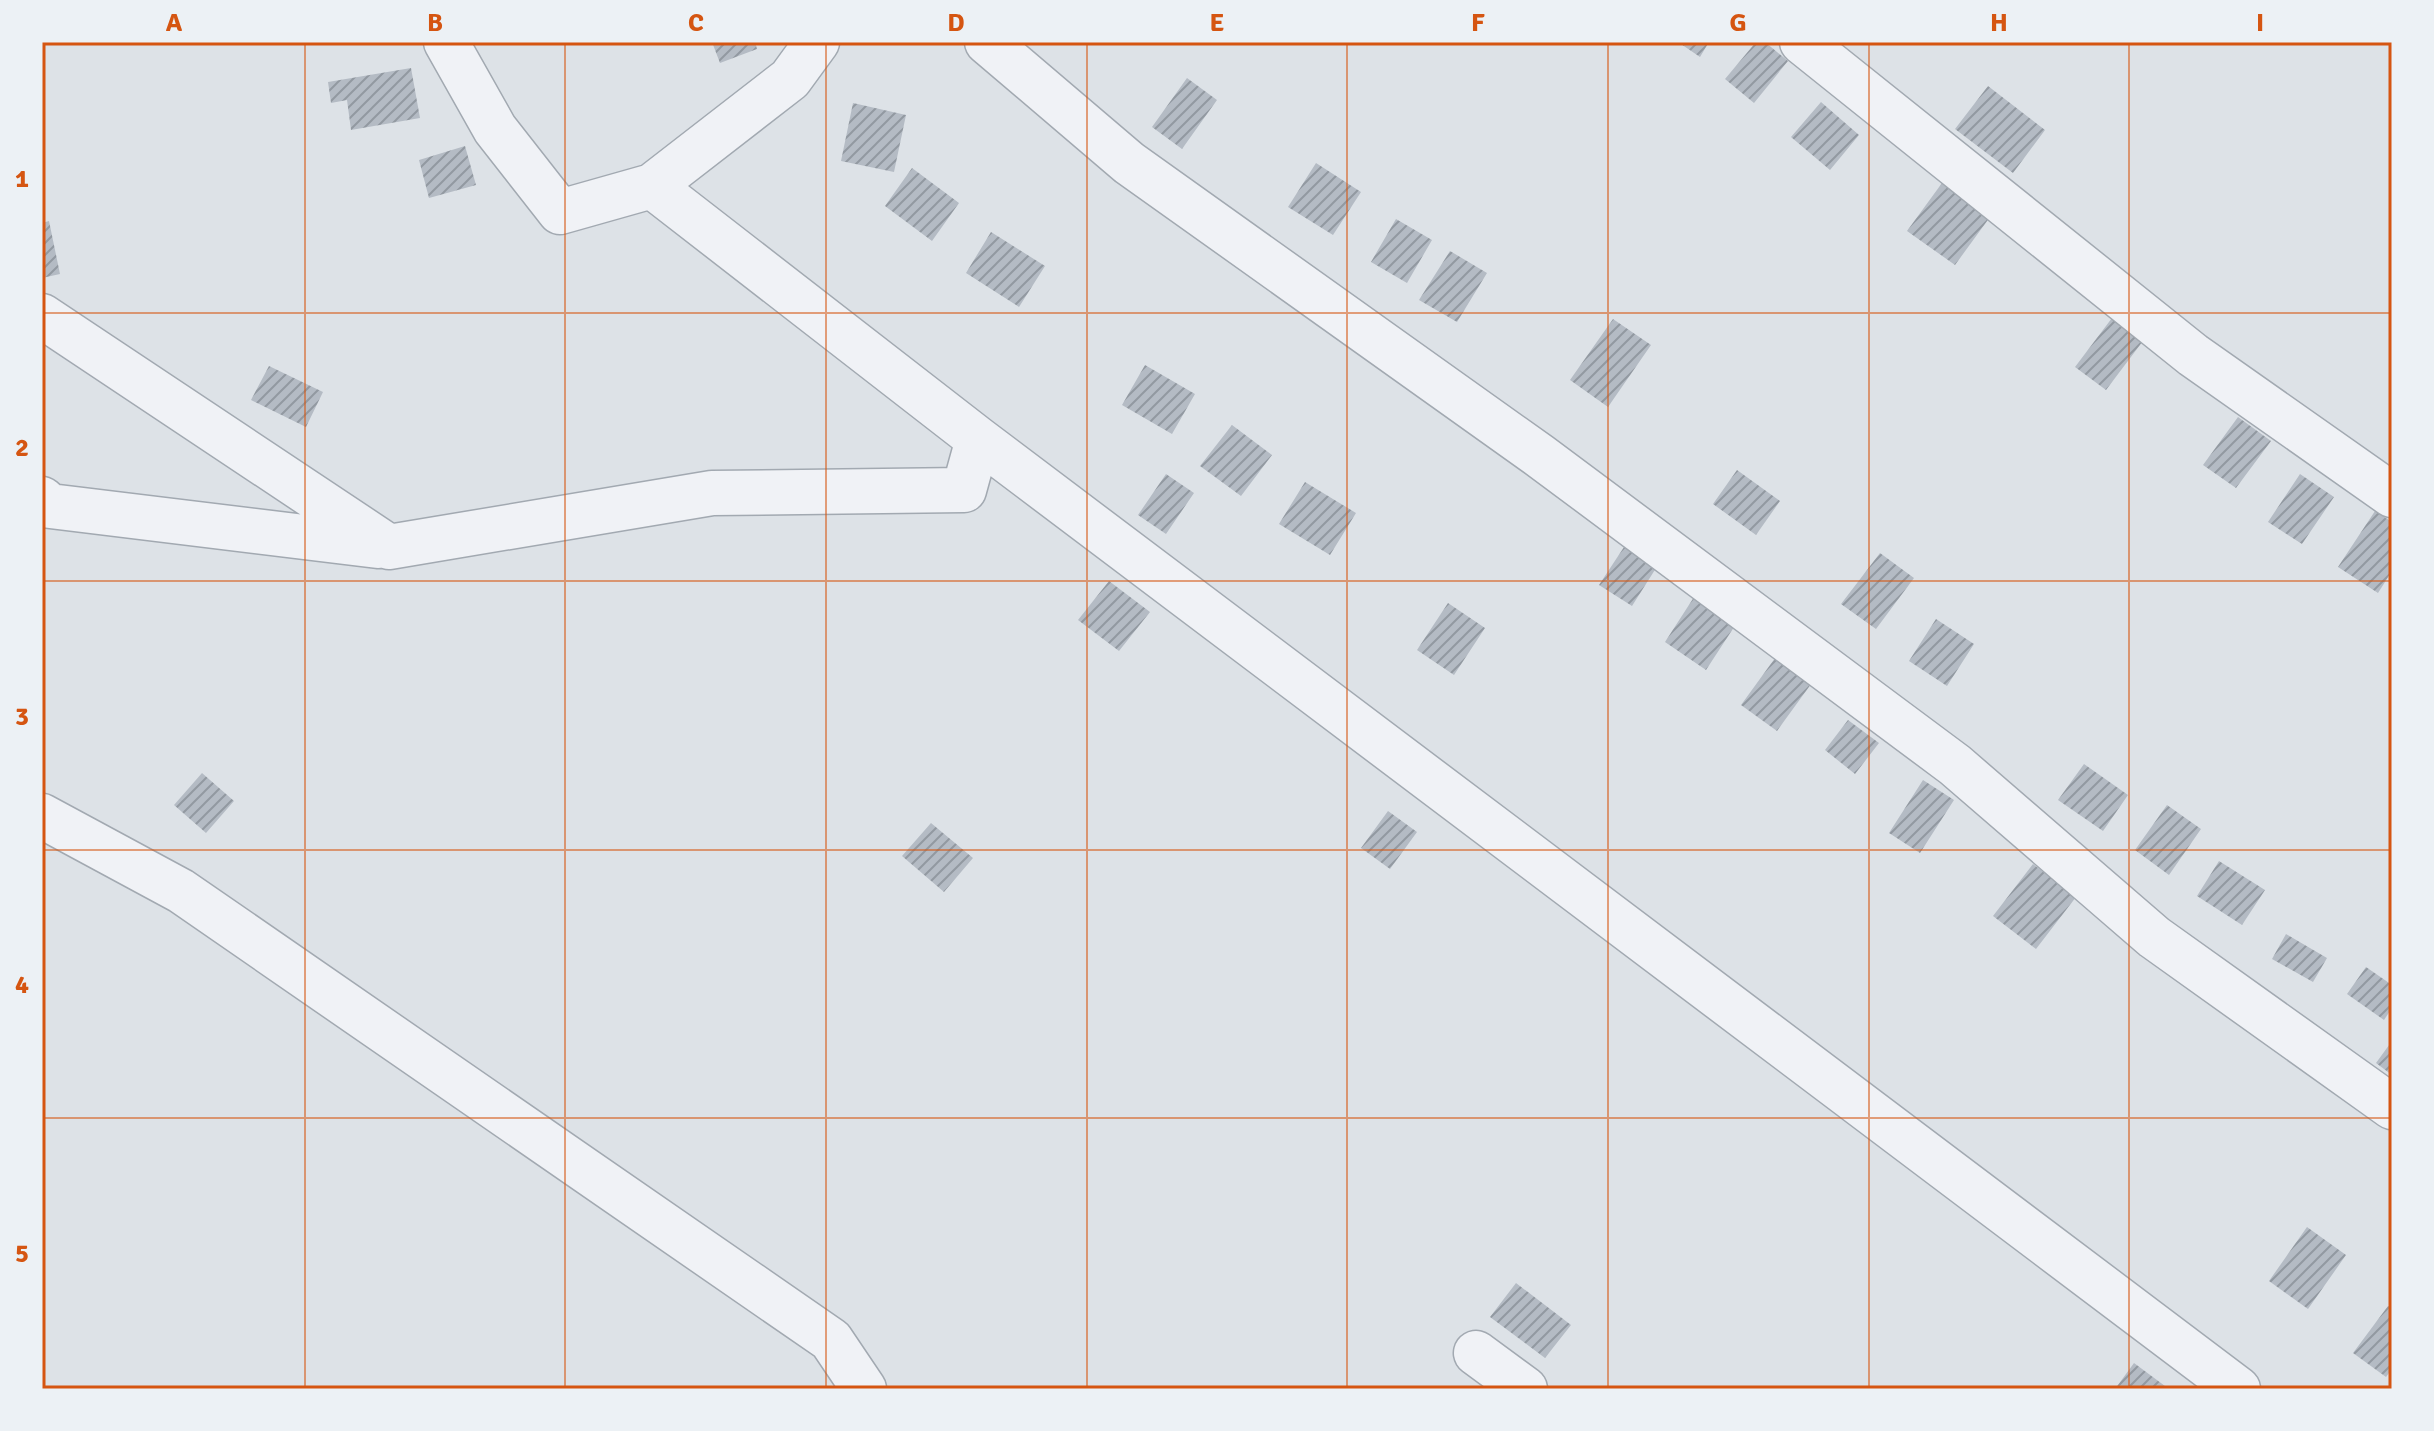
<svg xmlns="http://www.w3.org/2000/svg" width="2434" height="1431" font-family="Signika,sans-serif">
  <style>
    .building { fill: url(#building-hatch) }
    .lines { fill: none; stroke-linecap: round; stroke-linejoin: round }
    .minor-casing { stroke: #a2a9b1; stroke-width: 47 }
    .minor { stroke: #f0f2f6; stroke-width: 44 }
    .grid { fill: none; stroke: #d55511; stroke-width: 2; stroke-opacity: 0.55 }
    .neatline { fill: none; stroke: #d55511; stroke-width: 3 }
    .grid-label { font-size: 26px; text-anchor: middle; font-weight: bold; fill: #d55511 }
  </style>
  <defs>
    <pattern id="building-hatch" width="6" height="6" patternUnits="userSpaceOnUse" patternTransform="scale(2)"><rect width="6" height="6" fill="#b4bbc4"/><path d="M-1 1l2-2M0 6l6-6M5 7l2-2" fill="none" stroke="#9299a1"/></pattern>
  </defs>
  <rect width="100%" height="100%" fill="#dde2e7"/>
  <path class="building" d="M712 42H755L757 49 720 63Z
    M1678 42H1709L1700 57Z
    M1756 42H1765L1788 61 1754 103 1725 79Z
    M411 68 420 118 351 130 347 100 331 103 328 82Z
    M1187 78 1217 100 1182 149 1152 127Z
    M1988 86 2045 130 2013 173 1955 129Z
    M1821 102 1859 135 1830 170 1791 137Z
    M853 103 906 115 894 172 841 161Z
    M465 146 476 185 429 198 419 160Z
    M1316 163 1361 192 1333 235 1288 207Z
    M912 168 959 203 932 241 885 206Z
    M1942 183 1990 217 1955 265 1907 231Z
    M1396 219 1432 240 1407 283 1371 262Z
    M49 221 60 274 42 278V223Z
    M991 232 1045 266 1019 307 966 273Z
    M1450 251 1487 273 1457 322 1419 300Z
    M2115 314 2146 337 2106 390 2075 367Z
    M1613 319 1651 345 1608 407 1570 380Z
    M1145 365 1195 394 1172 434 1122 405Z
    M269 366 323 392 306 427 251 400Z
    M2238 417 2271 441 2236 488 2203 465Z
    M1232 425 1272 455 1241 496 1200 466Z
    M1737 470 1780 501 1756 535 1713 504Z
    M1166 474 1194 493 1166 534 1138 515Z
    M2300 474 2334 497 2302 544 2268 522Z
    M1305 482 1356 513 1330 555 1279 524Z
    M2375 511 2392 522V571L2378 593 2338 567Z
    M1626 544 1658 565 1632 606 1599 585Z
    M1880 553 1914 578 1876 629 1841 604Z
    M1109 581 1150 612 1119 651 1078 620Z
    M1696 594 1738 621 1706 670 1665 642Z
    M1448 603 1485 628 1454 675 1417 650Z
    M1936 619 1974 644 1947 686 1909 661Z
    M1778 654 1814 680 1777 731 1741 705Z
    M1848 720 1879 743 1855 774 1825 750Z
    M2084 764 2128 795 2103 831 2058 800Z
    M202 773 234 801 206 833 174 805Z
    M1923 780 1954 800 1920 853 1889 833Z
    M2167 805 2201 829 2169 875 2135 850Z
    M1388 811 1417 832 1390 869 1361 848Z
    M931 823 973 858 944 892 902 856Z
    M2219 861 2265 890 2242 925 2197 896Z
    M2033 864 2076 897 2036 949 1993 916Z
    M2286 934 2327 958 2313 982 2272 959Z
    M2366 967 2392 985V1008L2384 1020 2347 994Z
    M2392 1041V1075L2376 1063Z
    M2307 1227 2346 1255 2308 1309 2269 1281Z
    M1516 1283 1571 1325 1545 1358 1490 1317Z
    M2388 1306 2392 1308V1369L2386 1377 2353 1353Z
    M2134 1363 2169 1389H2115Z"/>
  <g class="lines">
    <g class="minor-casing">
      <path id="minor" d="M446 42 495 129 560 212 652 186 790 79 817 42
        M987 42 1129 163 1540 456 1955 765 2154 937 2392 1107
        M1802 42 2193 355 2392 495
        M652 186 978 439 2238 1389
        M42 316 389 547 712 493 964 490 978 439
        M42 499 50 506 378 546
        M42 816 181 891 831 1340 864 1389
        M1476 1353 1525 1389"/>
    </g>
    <use href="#minor" class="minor"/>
  </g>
  <path class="grid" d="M305 42V1389M565 42V1389M826 42V1389M1087 42V1389M1347 42V1389M1608 42V1389M1869 42V1389M2129 42V1389M42 313H2392M42 581H2392M42 850H2392M42 1118H2392"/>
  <rect width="2434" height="1431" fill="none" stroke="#ecf1f5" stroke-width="88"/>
  <rect x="44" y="44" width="2346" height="1343" class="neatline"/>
  <g class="grid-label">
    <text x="174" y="31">A</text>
    <text x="435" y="31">B</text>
    <text x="696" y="31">C</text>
    <text x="956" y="31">D</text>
    <text x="1217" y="31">E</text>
    <text x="1478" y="31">F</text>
    <text x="1738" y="31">G</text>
    <text x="1999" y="31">H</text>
    <text x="2260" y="31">I</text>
    <text x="22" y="187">1</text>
    <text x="22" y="456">2</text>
    <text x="22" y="725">3</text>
    <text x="22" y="993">4</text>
    <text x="22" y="1262">5</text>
  </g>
</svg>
